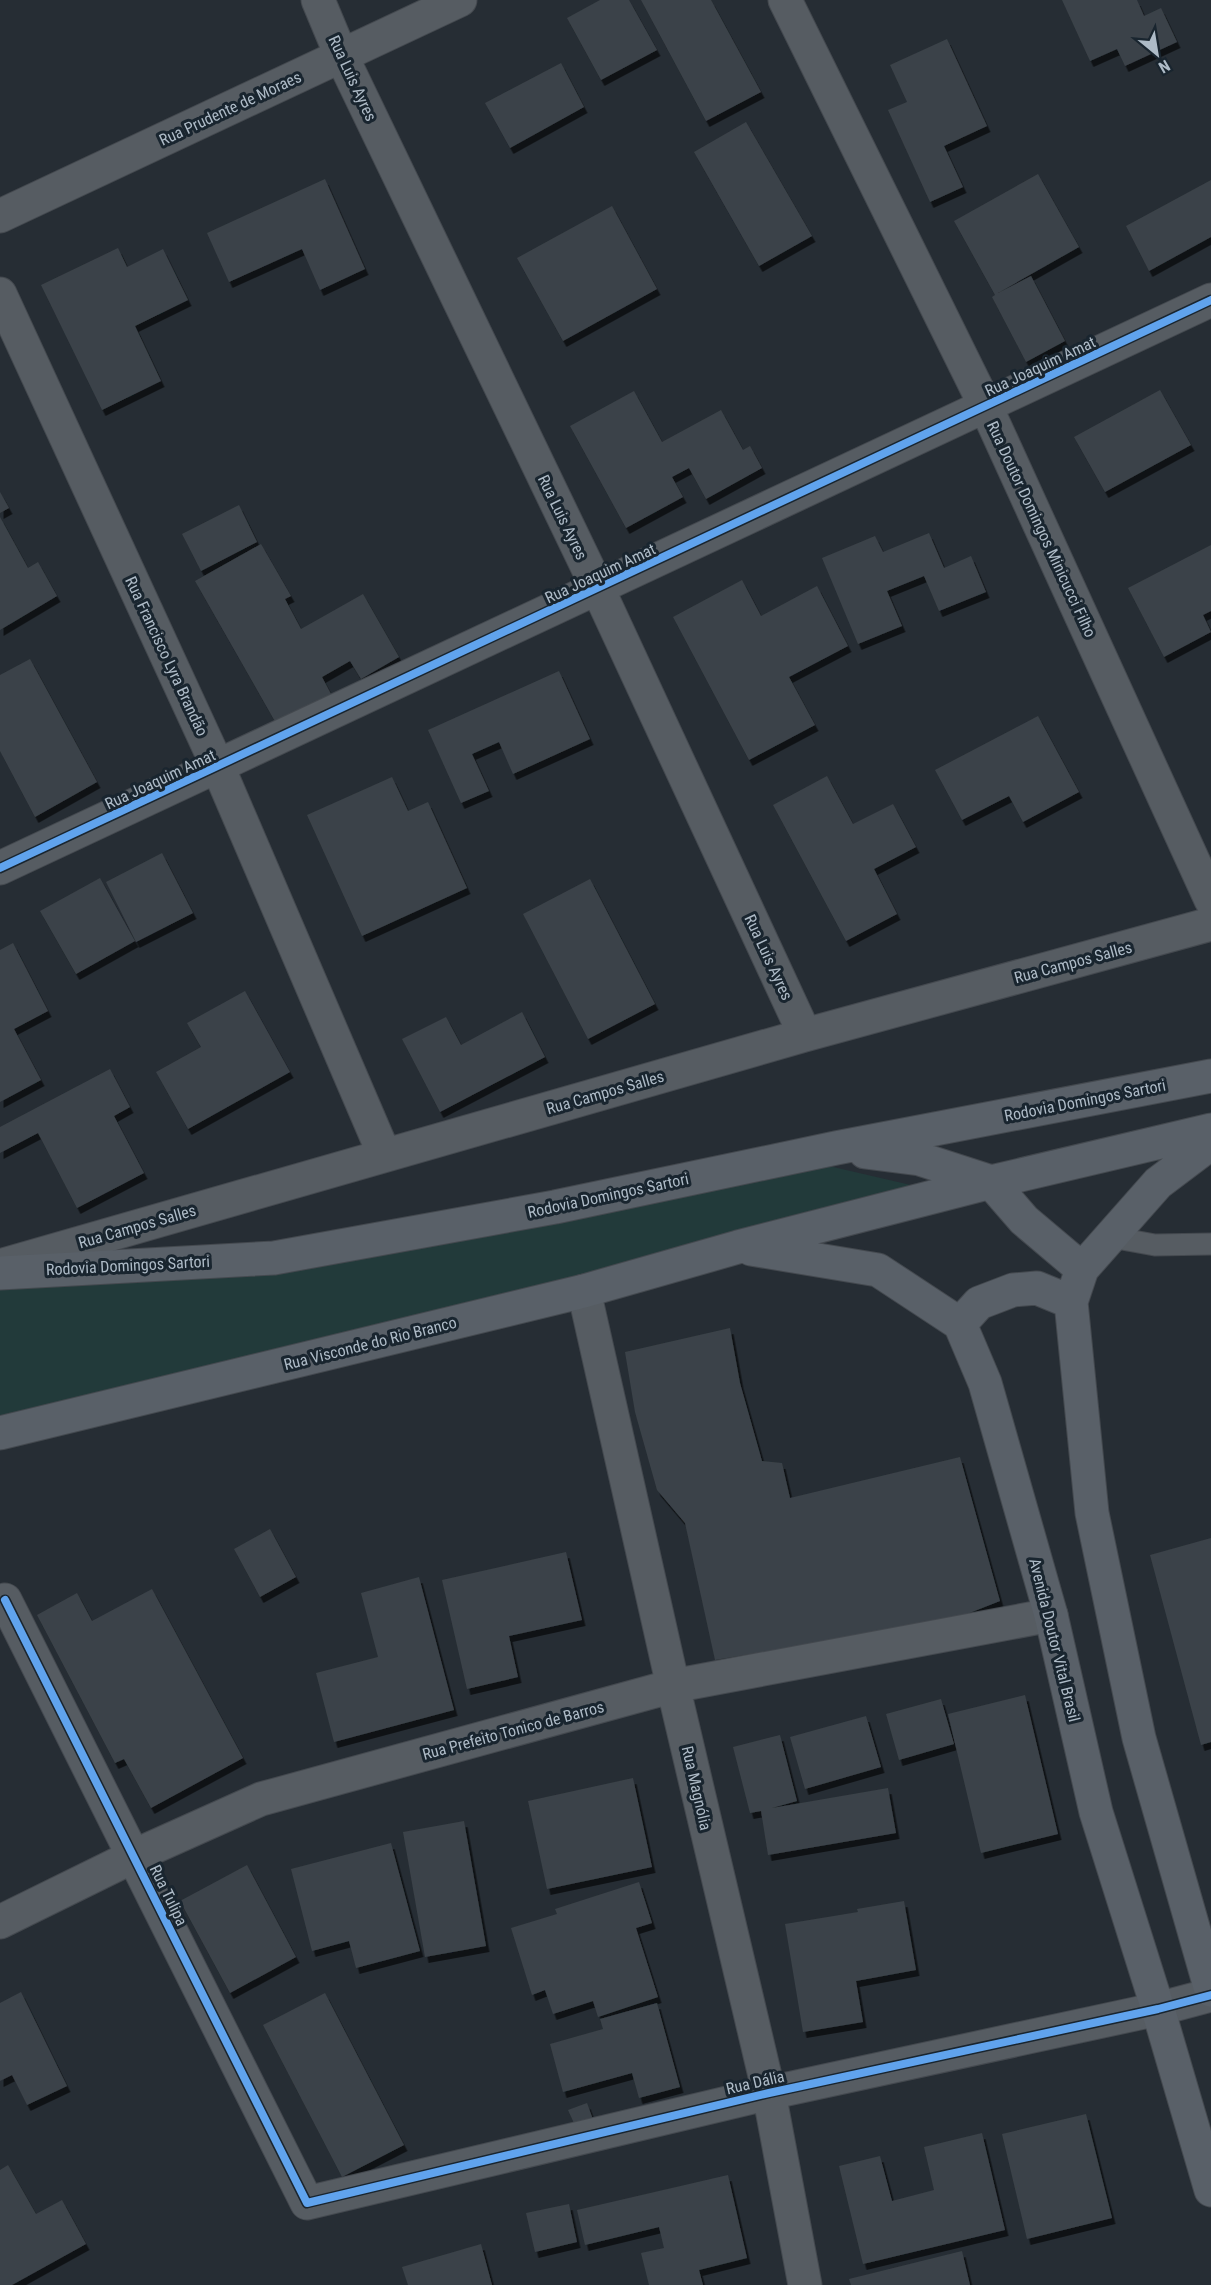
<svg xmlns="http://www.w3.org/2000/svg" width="1211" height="2285" font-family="'Roboto Condensed',sans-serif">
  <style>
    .green { fill: #223a3a }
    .building { fill: #3b4248; filter: url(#shadow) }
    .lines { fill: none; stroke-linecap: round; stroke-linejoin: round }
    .service-casing { stroke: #44494f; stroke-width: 23 }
    .minor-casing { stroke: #44494f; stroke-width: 35 }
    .secondary-casing { stroke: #44494f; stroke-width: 35 }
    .service { stroke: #565c62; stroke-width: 21 }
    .minor { stroke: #565c62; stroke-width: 33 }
    .secondary { stroke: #596068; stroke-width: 33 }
    .cycleway-casing { stroke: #19252f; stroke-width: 11 }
    .cycleway { stroke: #60a3ed; stroke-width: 8 }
    .labels { text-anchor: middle; stroke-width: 6; stroke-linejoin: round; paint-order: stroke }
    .street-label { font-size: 16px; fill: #aebbc7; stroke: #19252f }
  </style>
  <defs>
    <filter id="shadow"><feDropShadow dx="3.5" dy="6" stdDeviation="0" flood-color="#0009"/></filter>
  </defs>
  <rect width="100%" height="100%" fill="#262d34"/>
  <path class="green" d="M803 1160 928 1189 0 1427V1277L274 1262Z"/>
  <path class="building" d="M600 0H629L657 50 601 80 567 18Z
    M641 0H711L761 92 706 121Z
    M1062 0H1137L1144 16 1161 8 1177 42 1125 66 1117 49 1090 61Z
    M947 39 987 126 944 146 963 187 930 202 888 110 907 102 890 65Z
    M561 63 584 107 510 148 485 103Z
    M746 122 812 236 759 266 694 152Z
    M1038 174 1079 247 998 293 1031 276 1065 341 1026 362 992 297 995 295 954 221Z
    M325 179 365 269 320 290 302 249 229 282 207 233Z
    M1211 180V237L1149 271 1126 226Z
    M612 206 657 289 563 341 517 258Z
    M118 248 127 267 163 249 188 300 135 326 161 381 102 410 41 285Z
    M1160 390 1191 445 1105 492 1074 437Z
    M634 391 662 442 721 410 743 450 750 446 762 468 706 499 689 468 672 477 683 497 626 528 570 426Z
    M0 492 9 508 0 513Z
    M239 505 257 542 201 571 182 534Z
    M0 517 28 568 38 562 57 596 0 630Z
    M929 533 944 568 971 556 986 592 939 611 924 576 887 591 902 626 858 644 822 558 875 536 883 552Z
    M261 544 291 596 285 599 301 629 363 594 399 657 361 679 350 661 322 677 331 694 277 725 195 581Z
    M1211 545V611L1203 615 1211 632 1164 657 1128 588Z
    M742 580 761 616 817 586 848 646 789 677 815 725 749 760 673 617Z
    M30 659 97 782 35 817 0 751V675Z
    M559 671 590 739 513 774 499 742 472 754 489 791 461 803 428 730Z
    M1038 716 1079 792 1023 822 1009 796 962 820 935 770Z
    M827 776 853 824 893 804 916 847 874 869 897 914 846 941 773 805Z
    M392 777 408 811 428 802 467 888 362 936 307 815Z
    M162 853 193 913 136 942 106 882Z
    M100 878 135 941 76 974 40 911Z
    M590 879 655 1004 588 1039 523 914Z
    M13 943 48 1011 14 1029 41 1080 0 1102V950Z
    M245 991 290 1072 188 1129 156 1072 201 1047 187 1023Z
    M522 1012 545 1057 440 1112 402 1039 446 1017 461 1045Z
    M110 1069 130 1107 114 1116 144 1173 77 1208 38 1133 0 1153V1127Z
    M730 1328 740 1383 762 1461 782 1463 790 1498 960 1457 1000 1601 949 1621 715 1660 685 1523 657 1490 635 1412 625 1352Z
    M270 1529 296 1577 260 1597 234 1549Z
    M1211 1538V1742L1201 1745 1150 1555Z
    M566 1552 582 1620 509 1636 518 1677 467 1689 442 1580Z
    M419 1577 454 1710 334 1742 316 1673 378 1657 361 1593Z
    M152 1589 243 1758 151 1808 124 1759 115 1763 37 1615 77 1593 92 1621Z
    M1025 1695 1058 1834 981 1853 948 1714Z
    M941 1699 954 1744 899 1760 886 1714Z
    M866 1716 881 1767 805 1789 790 1737Z
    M780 1735 797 1801 772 1808 888 1788 896 1833 768 1855 761 1811 750 1813 733 1747Z
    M633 1778 652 1867 547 1889 528 1801Z
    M464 1821 486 1946 425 1957 403 1832Z
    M391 1843 420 1951 356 1968 349 1941 312 1951 291 1869Z
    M247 1865 296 1957 230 1993 180 1901Z
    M639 1882 652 1923 636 1928 658 1997 598 2017 593 2001 553 2014 545 1990 532 1995 511 1928 557 1914 555 1909Z
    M904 1901 916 1970 856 1981 863 2022 803 2032 785 1924 858 1912 857 1909Z
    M21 1992 67 2086 27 2105 12 2075 0 2081V2003Z
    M325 1993 404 2145 342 2177 263 2025Z
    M657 2003 680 2087 639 2098 632 2073 563 2092 550 2044 603 2029 600 2019Z
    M587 2103 595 2125 578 2132 568 2110Z
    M1086 2114 1112 2218 1027 2239 1002 2134Z
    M982 2133 1005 2230 863 2264 839 2166 880 2156 892 2201 934 2190 924 2147Z
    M8 2165 36 2214 62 2200 86 2244 12 2285H0V2170Z
    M728 2175 747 2258 699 2270 703 2285H649L641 2253 664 2248 659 2227 585 2245 577 2210Z
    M569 2204 577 2242 535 2252 526 2213Z
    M481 2244 492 2285H408L402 2267Z
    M962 2251 970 2285H851L849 2279Z"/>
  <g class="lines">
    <g class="service-casing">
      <path id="service" d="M1111 1237 1155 1245 1211 1244"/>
    </g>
    <g class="minor-casing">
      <path id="minor" d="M318 0 341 55 598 589 805 1035
        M785 0 986 407 1211 900
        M0 216 460 0
        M0 294 218 767 384 1154
        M0 868 1211 300
        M0 1266 805 1035 1211 924
        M584 1291 673 1686 769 2093 805 2285
        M5 1600 307 2203 769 2093 1158 2009 1211 1995
        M0 1922 134 1856 261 1799 673 1686 1051 1615"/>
    </g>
    <g class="secondary-casing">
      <path id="secondary" d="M1211 1143 1158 1183 1082 1269 1071 1302 1092 1513 1139 1738 1211 1990
        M865 1152 920 1159 991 1182 1024 1220 1082 1269
        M751 1249 878 1270 960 1324 985 1383 1051 1615 1096 1812 1158 2009 1211 2190
        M0 1273 274 1258 555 1207 836 1148 1211 1076
        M960 1324 979 1303 1013 1290 1037 1288 1071 1302
        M0 1433 584 1291 738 1247 991 1182 1211 1130"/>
    </g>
    <use href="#service" class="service"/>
    <use href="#minor" class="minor"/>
    <use href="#secondary" class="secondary"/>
    <g class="cycleway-casing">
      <path id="cycleway" d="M0 868 1211 300
        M5 1600 307 2203 769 2093 1158 2009 1211 1995"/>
    </g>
    <use href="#cycleway" class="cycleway"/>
  </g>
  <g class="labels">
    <g class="street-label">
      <text transform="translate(353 78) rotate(65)" y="6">Rua Luis Ayres</text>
      <text transform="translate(230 108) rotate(-25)" y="6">Rua Prudente de Moraes</text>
      <text transform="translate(1040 366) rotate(-25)" y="6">Rua Joaquim Amat</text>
      <text transform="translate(563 517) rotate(64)" y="6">Rua Luis Ayres</text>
      <text transform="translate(1042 529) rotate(65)" y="6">Rua Doutor Domingos Minicucci Filho</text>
      <text transform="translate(600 573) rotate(-25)" y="6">Rua Joaquim Amat</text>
      <text transform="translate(167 656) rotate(65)" y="6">Rua Francisco Lyra Brandão</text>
      <text transform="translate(160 779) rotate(-25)" y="6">Rua Joaquim Amat</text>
      <text transform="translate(769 957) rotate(65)" y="6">Rua Luis Ayres</text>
      <text transform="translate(1073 962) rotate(-15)" y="6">Rua Campos Salles</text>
      <text transform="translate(605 1092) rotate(-16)" y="6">Rua Campos Salles</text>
      <text transform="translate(1085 1100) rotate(-11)" y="6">Rodovia Domingos Sartori</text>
      <text transform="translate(608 1195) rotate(-12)" y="6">Rodovia Domingos Sartori</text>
      <text transform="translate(137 1226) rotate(-16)" y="6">Rua Campos Salles</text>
      <text transform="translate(128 1265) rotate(-3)" y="6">Rodovia Domingos Sartori</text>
      <text transform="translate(370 1343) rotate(-14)" y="6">Rua Visconde do Rio Branco</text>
      <text transform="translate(1055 1640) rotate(76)" y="6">Avenida Doutor Vital Brasil</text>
      <text transform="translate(513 1730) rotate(-15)" y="6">Rua Prefeito Tonico de Barros</text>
      <text transform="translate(697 1788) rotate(77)" y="6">Rua Magnólia</text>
      <text transform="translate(169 1895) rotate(64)" y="6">Rua Tulipa</text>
      <text transform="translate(755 2082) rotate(-13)" y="6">Rua Dália</text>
    </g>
  </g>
  <g transform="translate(1157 54) rotate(150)" stroke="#19252f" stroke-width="4.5" paint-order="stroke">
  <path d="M0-4.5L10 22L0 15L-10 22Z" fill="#aebbc7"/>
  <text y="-9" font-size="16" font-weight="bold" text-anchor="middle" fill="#aebbc7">N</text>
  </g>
</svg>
